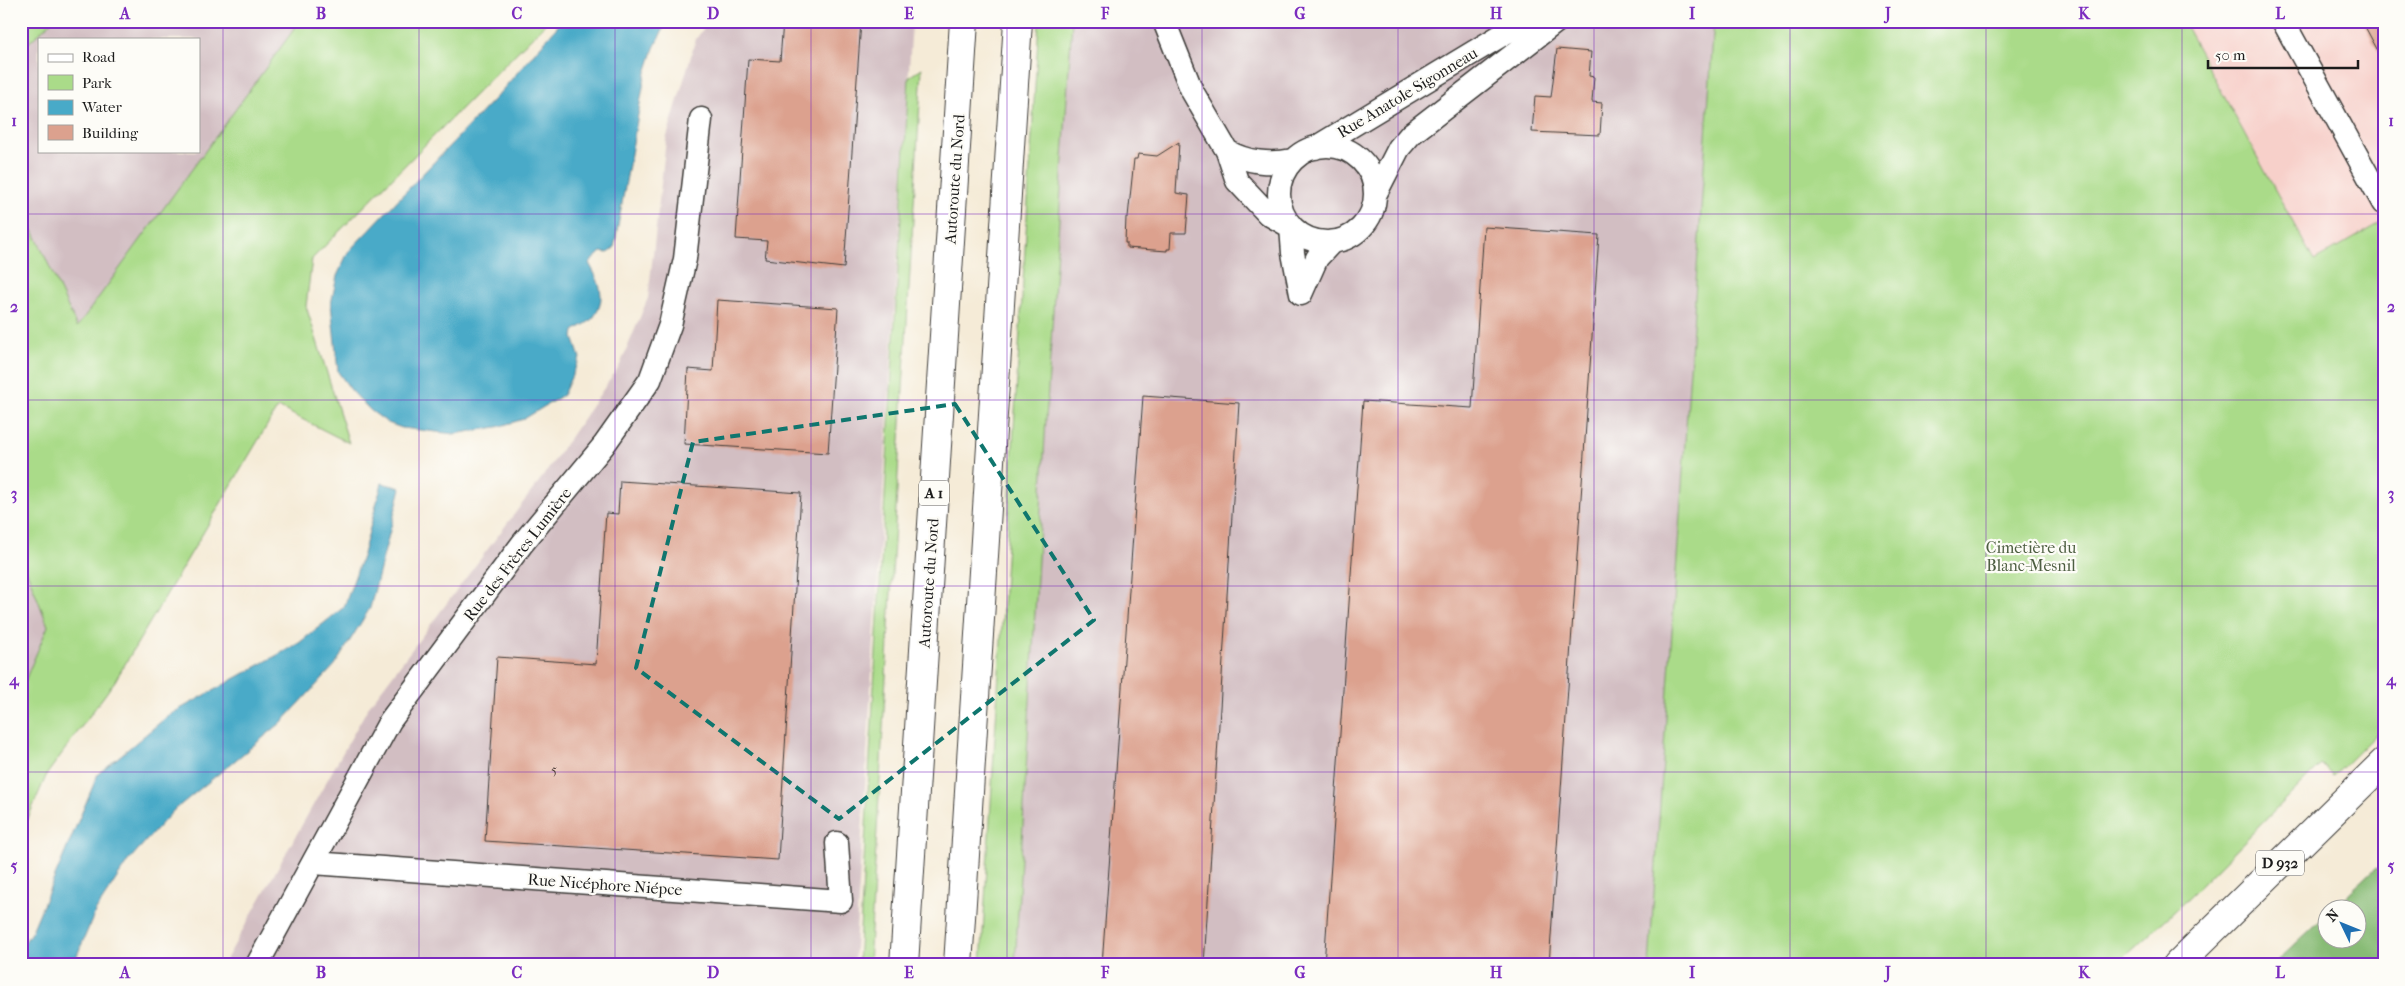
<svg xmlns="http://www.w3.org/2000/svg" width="2405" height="986" font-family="'IM FELL French Canon',serif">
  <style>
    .built { fill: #f7d0ca }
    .industrial { fill: #d2bec2; fill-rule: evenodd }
    .green { fill: #aadb89; stroke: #637c52 }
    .forest { fill: #87bb75; stroke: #526c48 }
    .water { fill: #48aac8; stroke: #326372 }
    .building { fill: #dca18e }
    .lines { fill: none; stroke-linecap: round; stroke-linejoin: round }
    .street-casing { stroke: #3d3b38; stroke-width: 25 }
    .primary-casing { stroke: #3d3b38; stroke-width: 30 }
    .highway-casing { stroke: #3d3b38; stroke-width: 30 }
    .street { stroke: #fff; stroke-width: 22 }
    .primary { stroke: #fff; stroke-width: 28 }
    .highway { stroke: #fff; stroke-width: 28 }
    .marked { fill: none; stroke: #0f766e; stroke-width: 4; stroke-dasharray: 10 6; stroke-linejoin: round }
    .grid { fill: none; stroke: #7b2cbf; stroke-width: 1; stroke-opacity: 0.55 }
    .labels { text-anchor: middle; stroke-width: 4.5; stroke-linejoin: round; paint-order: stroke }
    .number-label { font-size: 14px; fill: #4c3d38 }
    .shield { fill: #fdfcf7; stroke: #605f5e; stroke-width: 1 }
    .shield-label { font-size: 15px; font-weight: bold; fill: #1c1c1c }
    .street-label { font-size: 16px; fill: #1c1c1c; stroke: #fdfcf7 }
    .park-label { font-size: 16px; fill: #4e5f42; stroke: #fdfcf7 }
    .neatline { fill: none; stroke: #7b2cbf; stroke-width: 2 }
    .grid-label { font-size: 16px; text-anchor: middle; font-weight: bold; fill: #7b2cbf }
  </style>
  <rect width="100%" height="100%" fill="#fdfcf7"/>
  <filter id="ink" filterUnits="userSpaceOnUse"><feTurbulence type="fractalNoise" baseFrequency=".02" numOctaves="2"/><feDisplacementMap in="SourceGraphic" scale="10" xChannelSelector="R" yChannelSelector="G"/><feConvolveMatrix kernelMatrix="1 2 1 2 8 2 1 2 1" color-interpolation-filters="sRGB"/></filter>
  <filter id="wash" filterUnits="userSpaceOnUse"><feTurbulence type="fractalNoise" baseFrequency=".0096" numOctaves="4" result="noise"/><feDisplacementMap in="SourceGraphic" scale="20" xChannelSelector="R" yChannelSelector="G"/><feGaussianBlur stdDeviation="1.12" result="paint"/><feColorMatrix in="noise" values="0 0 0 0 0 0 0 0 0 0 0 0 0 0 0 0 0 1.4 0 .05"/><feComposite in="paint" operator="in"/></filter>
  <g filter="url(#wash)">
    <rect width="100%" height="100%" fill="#f5ebd7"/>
    <path class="built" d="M2183 21H2384V221L2314 261Z"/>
    <path class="industrial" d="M21 21H520L312 259 115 681 47 774 21 834ZM39 39H199V151H39Z
      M709 21H912L854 965H223L369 706 547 471 620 365 648 298 666 140 696 39Z
      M1049 21H1714L1649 965H986Z"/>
    <path class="green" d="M21 21H52L21 50Z
      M300 21H548L312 259 306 306 349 443 278 407 115 681 47 774 21 834V690L48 626 21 556V204L77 327Z
      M1039 21H1072L1046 419 1015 965H981Z
      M1714 21H2183L2314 261 2384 221V726L2334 776 2321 764 2176 910 2116 965H1649Z
      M922 68 869 965H858L909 77Z"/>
    <path class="forest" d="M2377 867 2384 871V965H2273L2327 914 2328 938H2358V908H2333Z"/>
    <path class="water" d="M562 21H667L654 48 645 76 614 248 608 253 601 252 589 263C599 281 608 299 593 318 589 323 579 327 574 331L573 337 580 358 563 395 524 419 497 427 454 434 402 428 388 423 370 410 351 390 338 372 331 304 337 276 348 252 497 96Z
      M382 483 401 488 370 608 335 665 281 723 173 811 128 861 96 910 73 965H21V948L32 931 98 774 169 715 299 643 344 607 363 554Z"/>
    <g id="blocks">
      <path class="building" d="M783 21H861L844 268 765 259 767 241 736 239 748 59 780 61Z
        M2362 21H2384V62Z
        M1557 49 1591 52 1589 76 1594 77 1592 102 1602 103 1600 135 1532 132 1535 96 1551 97Z
        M1179 142 1176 193 1189 195 1186 233H1171L1170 249H1167V251L1127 248V243H1125L1126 217H1128L1134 159H1137L1138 154 1157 156Z
        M1484 227 1599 235 1549 965H1324L1363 401 1472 408Z
        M717 300 838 308 828 453 684 444 688 369 713 371Z
        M1143 396 1239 403 1204 965H1102Z
        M620 481 801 493 778 860 485 841 497 657 596 664 606 513 618 514Z"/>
    </g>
  </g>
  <g filter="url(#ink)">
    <use href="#blocks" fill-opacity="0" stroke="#3d3b38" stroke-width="1"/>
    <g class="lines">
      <g class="street-casing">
        <path id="street" d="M1164 21 1192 91 1227 151 1237 181 1268 214 1291 227
          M2283 21 2383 203
          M1279 194a48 48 0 1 1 96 0a48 48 0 1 1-96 0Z
          M1315 148 1525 21
          M1227 151C1246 162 1270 165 1293 160
          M1376 193 1399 148 1411 134 1557 21
          M1291 227 1293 253 1301 294 1317 258 1331 243
          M313 863 841 901 837 843
          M257 965 390 721 522 544 604 445 650 380 670 325 685 259 701 119"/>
      </g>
      <g class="primary-casing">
        <path id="primary" d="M2177 965 2384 762"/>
      </g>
      <g class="highway-casing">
        <path id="highway" d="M904 965 964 21
          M958 965 1018 21"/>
      </g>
      <use href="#street" class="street"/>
      <use href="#primary" class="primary"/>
      <use href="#highway" class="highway"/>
    </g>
  </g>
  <path class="marked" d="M955 404 1094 620 839 819 636 668 693 442Z"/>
  <path class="grid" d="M223 21V965M419 21V965M615 21V965M811 21V965M1007 21V965M1202 21V965M1398 21V965M1594 21V965M1790 21V965M1986 21V965M2182 21V965M21 214H2384M21 400H2384M21 586H2384M21 772H2384"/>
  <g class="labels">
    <g class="number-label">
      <text x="554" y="774">5</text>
    </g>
    <g class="shield">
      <rect x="919" y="480.5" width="30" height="25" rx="4"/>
      <rect x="2256" y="850.5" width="48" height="25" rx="4"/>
    </g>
    <g class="shield-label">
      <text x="934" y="498">A 1</text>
      <text x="2280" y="868">D 932</text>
    </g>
    <g class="street-label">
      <text transform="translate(1407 92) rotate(-31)" y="6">Rue Anatole Sigonneau</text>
      <text transform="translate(954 179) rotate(-86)" y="6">Autoroute du Nord</text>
      <text transform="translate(517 554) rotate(-52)" y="6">Rue des Frères Lumière</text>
      <text transform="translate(928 583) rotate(-86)" y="6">Autoroute du Nord</text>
      <text transform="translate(605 884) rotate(4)" y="6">Rue Nicéphore Niépce</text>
    </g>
    <g class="park-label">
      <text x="2031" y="553">Cimetière du<tspan x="2031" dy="18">Blanc-Mesnil</tspan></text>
    </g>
  </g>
  <rect width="2405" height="986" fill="none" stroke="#fdfcf7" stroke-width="55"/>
  <rect x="38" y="38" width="162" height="115" fill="#fdfcf7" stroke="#a3a29f"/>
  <rect x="48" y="54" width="25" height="8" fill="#ffffff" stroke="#a3a29f"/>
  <text x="82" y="62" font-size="15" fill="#1c1c1c">Road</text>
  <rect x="48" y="75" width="25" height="15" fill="#aadb89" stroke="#a3a29f"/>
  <text x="82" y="88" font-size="15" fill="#1c1c1c">Park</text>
  <rect x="48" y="100" width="25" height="15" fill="#48aac8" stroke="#a3a29f"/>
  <text x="82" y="112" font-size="15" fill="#1c1c1c">Water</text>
  <rect x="48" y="125" width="25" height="15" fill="#dca18e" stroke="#a3a29f"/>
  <text x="82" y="138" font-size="15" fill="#1c1c1c">Building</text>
  <g transform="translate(2342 924) rotate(313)"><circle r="24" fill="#fdfcf7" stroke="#a3a29f"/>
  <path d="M0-4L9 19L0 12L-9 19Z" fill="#1f6fb2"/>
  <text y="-8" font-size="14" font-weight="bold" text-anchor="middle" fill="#1c1c1c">N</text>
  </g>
  <path d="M2208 60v8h150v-8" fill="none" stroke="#1c1c1c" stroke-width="2.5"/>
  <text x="2215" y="60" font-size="15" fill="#1c1c1c" stroke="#fdfcf7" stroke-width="4" paint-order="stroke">50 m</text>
  <rect x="28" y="28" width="2350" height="930" class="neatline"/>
  <g class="grid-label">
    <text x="125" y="19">A</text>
    <text x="321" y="19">B</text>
    <text x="517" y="19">C</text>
    <text x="713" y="19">D</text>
    <text x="909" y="19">E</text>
    <text x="1105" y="19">F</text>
    <text x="1300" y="19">G</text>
    <text x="1496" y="19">H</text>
    <text x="1692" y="19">I</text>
    <text x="1888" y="19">J</text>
    <text x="2084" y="19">K</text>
    <text x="2280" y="19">L</text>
    <text x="14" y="126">1</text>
    <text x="2391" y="126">1</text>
    <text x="14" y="312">2</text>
    <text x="2391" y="312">2</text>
    <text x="14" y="499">3</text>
    <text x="2391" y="499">3</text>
    <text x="14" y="685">4</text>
    <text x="2391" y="685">4</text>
    <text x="14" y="871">5</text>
    <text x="2391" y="871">5</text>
    <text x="125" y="978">A</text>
    <text x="321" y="978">B</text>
    <text x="517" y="978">C</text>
    <text x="713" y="978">D</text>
    <text x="909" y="978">E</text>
    <text x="1105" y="978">F</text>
    <text x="1300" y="978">G</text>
    <text x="1496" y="978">H</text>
    <text x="1692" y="978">I</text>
    <text x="1888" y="978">J</text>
    <text x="2084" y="978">K</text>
    <text x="2280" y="978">L</text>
  </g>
</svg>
